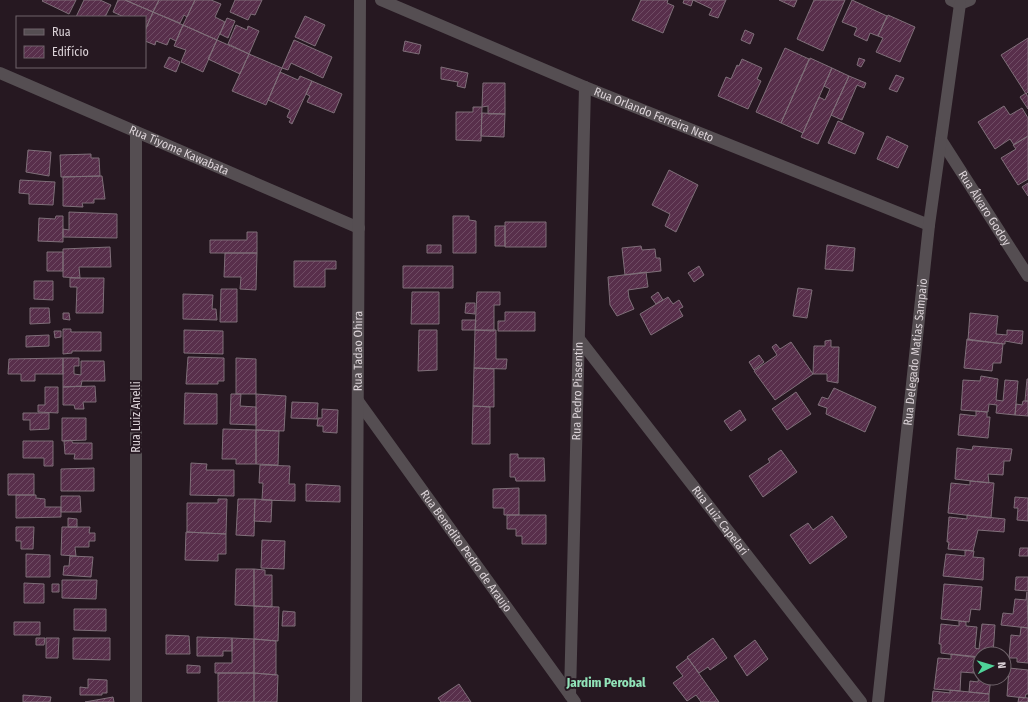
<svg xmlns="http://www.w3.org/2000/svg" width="1028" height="702" font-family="'Fira Sans Condensed',sans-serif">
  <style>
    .building { fill: url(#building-hatch); stroke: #7f6f79 }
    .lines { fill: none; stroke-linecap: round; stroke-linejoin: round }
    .street { stroke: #554e52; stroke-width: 12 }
    .labels { text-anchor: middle; stroke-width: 4; stroke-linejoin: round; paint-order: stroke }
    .street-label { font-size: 12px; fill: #dcd3d8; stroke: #261821 }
    .neighbourhood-label { font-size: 13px; font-weight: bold; fill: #91e3b9; stroke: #261821 }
  </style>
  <defs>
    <pattern id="building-hatch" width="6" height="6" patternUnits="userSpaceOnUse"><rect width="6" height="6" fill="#582f4b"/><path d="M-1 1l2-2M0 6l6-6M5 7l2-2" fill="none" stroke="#6f4c64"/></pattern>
  </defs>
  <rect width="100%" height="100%" fill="#261821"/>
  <path class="building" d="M43 0H76L69 14 42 1Z
    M84 0H100L111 5 105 17H76Z
    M118 0H125L153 12 145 30V17H124L113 12Z
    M125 0H159L153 12Z
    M159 0H195L187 17 184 15 180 23 153 12Z
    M195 0H211L221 4 215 17 225 22 217 40 183 25Z
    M235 0H262L255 15 251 14 248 20 230 12Z
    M641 0H668L667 3 674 6 663 33 632 20Z
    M684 0H726L718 18 709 15 712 9 693 0 691 6 683 3Z
    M779 0H797L794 7Z
    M814 0H845L823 51 797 39Z
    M852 0 887 16 878 36 870 33 867 41 854 35 857 28 842 22Z
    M153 12 183 25 176 41 170 38 167 45 156 41 155 45 145 41V31Z
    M888 15 915 27 900 62 876 52 883 38 878 36Z
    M305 16 325 25 315 46 295 37Z
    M227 18 235 21 228 38 220 34Z
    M183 25 217 40 203 72 181 62 186 50 174 46Z
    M236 25 247 30 248 26 259 31 249 54 228 44Z
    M745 30 754 34 750 44 741 40Z
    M1028 38V92L1026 94 1001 55Z
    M217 40 249 54 240 74 208 59Z
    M294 40 332 57 323 78 291 63 288 70 282 68Z
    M405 41 421 45 419 54 403 51Z
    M785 48 809 59 781 123 756 112Z
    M249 54 282 68 266 105 232 91Z
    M169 57 180 62 176 72 164 67Z
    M810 58 832 68 803 133 781 123Z
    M859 58 865 60 861 67 857 65Z
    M742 59 762 68 757 79 761 81 748 109 718 96 726 77 731 79 737 65 739 66Z
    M441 67 468 73 465 88 457 86 458 82 441 79Z
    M832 68 849 76 818 144 801 137 819 97 825 100 830 89 824 86Z
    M280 72 298 80 300 76 312 81 292 124 289 122 291 119 287 117 290 110 268 100Z
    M896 75 904 78 897 92 889 89Z
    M849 76 866 83 864 88 857 85 842 120 831 115Z
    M312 81 342 94 334 113 307 102 310 96 306 94Z
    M483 83H505V114H488V106L482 107Z
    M1026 93 1028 97V109L1020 97Z
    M1004 106 1010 115 1022 108 1028 118V136L1014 145 1010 139 995 149 978 122Z
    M473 107H482L481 141 456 140V112H473Z
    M482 113 505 114 504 137 481 136Z
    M838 121 864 133 855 154 828 143Z
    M887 136 908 146 898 168 877 159Z
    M1028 136V179L1018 185 1001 158 1016 149 1013 145Z
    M28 150 51 152 49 176 26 172Z
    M91 154V158H99L100 176 61 177 60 155Z
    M669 170 698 185 676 232 665 226 670 214 652 205Z
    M102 176 105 199H94V203H82L83 207 63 206V177Z
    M20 180 55 182 53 205 29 204V194L19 193Z
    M1028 183V196L1022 187Z
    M69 212 117 214V238L63 237V229L69 230Z
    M56 216H63V242L38 241 39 218 55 219Z
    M453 216H469V220L476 221V253H453Z
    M505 222H546V247H505Z
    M495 226H505V246H495Z
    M247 232H257V253H210V240H247Z
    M427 245H441V253H427Z
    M827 245 855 248 853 271 825 269Z
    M641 246 642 250 655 249 656 258H660L661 271 625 275 622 248Z
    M110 247 111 267H79L80 278 63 277V249Z
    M47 252H63V271H47Z
    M225 253H257L256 290 240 289 241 277H224Z
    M294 261H336V269H325V287H294Z
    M403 266H453V288H403Z
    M699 266 704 275 694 282 688 273Z
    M646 272 648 287 628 290 629 298 634 309 617 316 610 305 608 277Z
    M70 278H104L103 313H76L77 287H70Z
    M34 281H53V300L34 299Z
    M798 288 812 290 807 318 793 316Z
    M221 289H237V322H220Z
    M412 292H439V324H411Z
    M477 292H500V305H494V331L475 330Z
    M658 292 663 300 656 304 651 297Z
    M183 294 213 295 212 309H216L217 320 183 319Z
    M668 297 673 304 679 300 683 307 679 309 683 316 651 335 640 314Z
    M466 303H475V314L465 313Z
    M30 308H49L50 323 30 324Z
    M505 312H535V331H498V321H505Z
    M63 313H69L70 320 63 319Z
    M970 313 998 316 996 334 1007 335V330L1023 331 1022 344 1005 341V344L968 340Z
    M462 320H476L475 330H462Z
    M63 329H71V332H101V351H72V353L63 354Z
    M184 330 223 331V354L184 353Z
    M419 330H437V370L418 371Z
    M475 330H496V359H507L506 369 474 368Z
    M54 331H61V337L55 338Z
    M49 335V346L26 347V336Z
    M967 339 1003 344 1001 363H993L992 371 964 368Z
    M831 340V347H839L838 383 827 381V374H813L814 346H825V341Z
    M791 342 813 374 775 400 754 371 777 355 772 347 776 344 780 349Z
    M759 355 764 362 754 370 749 362Z
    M188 357 224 358V381H218V384H186Z
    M63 358V374H35V381H21V374H8L9 359Z
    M63 358H79V366H74V374L81 375V361H104L105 381H82L81 386 63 387Z
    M236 358 256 359V394H236Z
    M474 368 494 369V407L473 406Z
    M981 376 998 379 996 400 1003 401 1005 380 1018 381 1015 415 996 413 997 405 989 404 988 412 961 410 963 380 980 381Z
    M1027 379H1028V401H1025Z
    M95 386 96 402H83L84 409H75L74 405H63V387Z
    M45 387H58V413L38 412V405H45Z
    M834 388 876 407 865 432 826 414 827 408 818 405 822 397 828 399Z
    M796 392 811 414 787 430 772 409Z
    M185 393 217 394V424H184Z
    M231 394H241L240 406 256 407V425L230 424Z
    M256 394 286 396 284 431 256 430Z
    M1023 401H1028V416L1015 415 1016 404 1022 405Z
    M292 402 318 403 317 419 291 418Z
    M473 406 490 407V444H472Z
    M322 409 338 410 337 433 323 432V426H317L318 418H322Z
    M740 410 746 420 731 431 724 421Z
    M976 411 987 412V417H990L988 438 958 435 960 414 976 416Z
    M23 413H49V429L30 430V420H23Z
    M62 418H86V440L62 441Z
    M223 429 256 430V464H236V459H222Z
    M256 430 279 431 278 465 256 464Z
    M71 440 73 443H92V459H74L75 454H65L64 441Z
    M23 441H53V466H44V458H23Z
    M973 446 1012 449 1010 461H1004L1003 475 988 474 989 483 955 479 957 448 972 450Z
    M781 450 797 472 763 497 749 476 770 462 768 459Z
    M510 454H518V458H544L545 481H516L515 477H510Z
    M191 463 207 464 206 470H234V496L190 495Z
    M260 465 290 466 289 484H295V501L262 500 263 483H259Z
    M94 468V491H61V469Z
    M8 474H34V495H8Z
    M970 481 994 483 991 518 948 513 951 483 970 485Z
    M306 484 340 486V502L306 501Z
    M519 488V515H504V508H493V489Z
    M16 495H36V498L45 499V507H61V517L16 518Z
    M61 496H80L81 512H61Z
    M1015 497 1028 498V521L1017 520 1018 508H1014Z
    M218 499H227L226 534 187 532V503H218Z
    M238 499H255L254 536 236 535Z
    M255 499 272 500 271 522 254 521Z
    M507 515H546V544H522V536H516V529H507Z
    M967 515 1005 519 1004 532 978 530 973 551 948 549 949 542H947L949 517 967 519Z
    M832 516 847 537 810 564 790 535 808 523 813 530Z
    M68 518 77 519V527H68Z
    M16 527H34L33 549H21V541H16Z
    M62 527H90L89 533H95V541H89V547H75L76 556 61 555Z
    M186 532 226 534V554H218V561L185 560Z
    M262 540 285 541 284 569 261 568Z
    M1020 548H1028V556H1019Z
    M965 550 974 551 973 557 984 558 983 580 943 576 946 554 965 556Z
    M26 554 50 555V577H26Z
    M70 556 93 557 91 577 63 575 64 566H69Z
    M236 569H254V606L235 605Z
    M254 569 265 570V575H272V607L254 606Z
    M1016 577H1028V591L1015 590Z
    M62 580H97L96 599 62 598Z
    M24 583 44 584V603H24Z
    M52 584H59V592H52Z
    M944 584 982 587 980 610 971 609 969 622 941 619Z
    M1027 592 1028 628 1001 625 1003 613 1013 614 1015 599 1026 600Z
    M254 606 279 607 278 641 254 639Z
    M74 609H106V631L74 630Z
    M283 611 295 612V626H282Z
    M959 621 966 622V626L977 627 975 648 979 649 982 624 995 625 993 654H980V658L941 653V644H939L941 624 959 626Z
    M14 622H40V635H14Z
    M1021 627 1028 628V663L1017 662V658H1009L1011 635 1020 636Z
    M166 635 189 636 190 654H166Z
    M197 637 232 638V651H223V656H197Z
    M36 638H45L44 645H36Z
    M46 638H59L58 658H46Z
    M73 638H110V660L73 659Z
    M232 638 254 639V673H215V663H232Z
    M713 638 727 658 710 670 708 667 699 673 687 657Z
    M254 639 276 641V675L254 673Z
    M755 640 768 659 747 676 734 656Z
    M951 654 980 657V678H991L989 694 969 692 970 681 978 682 980 667H974V673L961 672 960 691 934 689 938 658 951 659Z
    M688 658 719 702H701L696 695 687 701 673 683 683 676 676 667Z
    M187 665 200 666V673H187Z
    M1009 668 1028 670V694H1026L1025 698 1007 696Z
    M218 673H254V702H218Z
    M254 673 278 675 277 702H254Z
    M88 679 107 680V693H102V695H80V687L88 688Z
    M459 684 471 702H441L438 698Z
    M950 690 989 694V702H932L933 691 950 693Z
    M23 695 51 697 50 702H23Z
    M113 697 114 702H85Z
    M1019 697 1028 698V702H1018Z"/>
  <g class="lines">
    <g class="street">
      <path id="s1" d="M381 0 585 87 929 225"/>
      <path d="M951 0 960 4 970 0"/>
      <path id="s2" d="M0 73 359 228"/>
      <path id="s3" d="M941 140 1028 276"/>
      <path id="s4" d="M579 339 861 702"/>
      <path id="s5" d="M358 401 575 702"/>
      <path id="s6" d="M570 695 585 87"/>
      <path d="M136 702V132"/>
      <path id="s7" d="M356 702 360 0"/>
      <path id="s8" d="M878 702 929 225 960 4"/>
    </g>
  </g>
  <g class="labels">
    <g class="street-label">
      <text dy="4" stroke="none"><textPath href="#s1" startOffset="296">Rua Orlando Ferreira Neto</textPath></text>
      <text dy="4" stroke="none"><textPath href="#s2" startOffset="195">Rua Tiyome Kawabata</textPath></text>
      <text dy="4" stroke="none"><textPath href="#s3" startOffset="81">Rua Álvaro Godoy</textPath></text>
      <text dy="4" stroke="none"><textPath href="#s7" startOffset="351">Rua Tadao Ohira</textPath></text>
      <text dy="4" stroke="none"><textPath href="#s8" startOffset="352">Rua Delegado Matias Sampaio</textPath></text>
      <text dy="4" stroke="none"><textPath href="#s6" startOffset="304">Rua Pedro Piasentin</textPath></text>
      <text transform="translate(136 417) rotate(-90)" y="4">Rua Luiz Anelli</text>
      <text dy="4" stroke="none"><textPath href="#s4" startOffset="230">Rua Luiz Capelari</textPath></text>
      <text dy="4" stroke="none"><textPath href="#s5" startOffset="185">Rua Benedito Pedro de Araujo</textPath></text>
    </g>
    <g class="neighbourhood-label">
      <text x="606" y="687">Jardim Perobal</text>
    </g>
  </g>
  <rect x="16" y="16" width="130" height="52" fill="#261821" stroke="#6f636a"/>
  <rect x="24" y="29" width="20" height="6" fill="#554e52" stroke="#6f636a"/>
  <text x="52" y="36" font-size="12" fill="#dcd3d8">Rua</text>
  <rect x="24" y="46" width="20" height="12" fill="url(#building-hatch)" stroke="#6f636a"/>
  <text x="52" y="56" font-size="12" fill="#dcd3d8">Edifício</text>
  <g transform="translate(992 666) rotate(85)"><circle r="19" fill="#261821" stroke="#6f636a"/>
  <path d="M0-3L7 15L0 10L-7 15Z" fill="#4fd399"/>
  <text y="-6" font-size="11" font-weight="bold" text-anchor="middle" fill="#dcd3d8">N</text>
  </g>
</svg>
